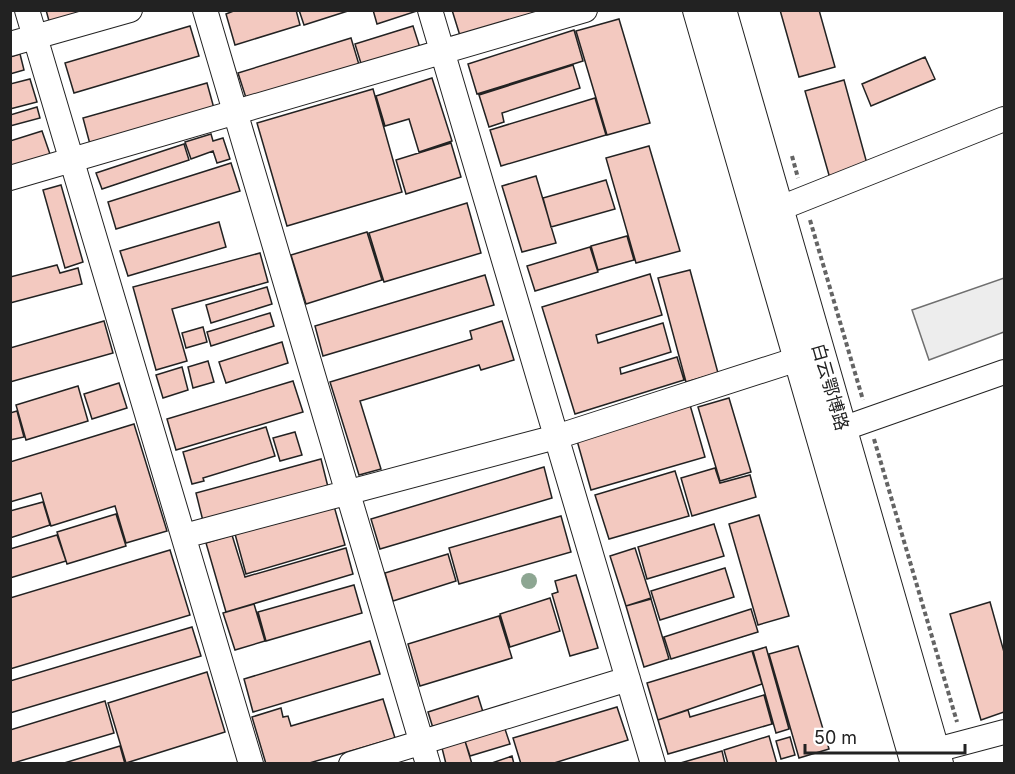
<svg xmlns="http://www.w3.org/2000/svg" width="1015" height="774" font-family="Inter,'Noto Sans SC',sans-serif">
  <style>
    .parking { fill: #ededed; stroke: #6f6f6f; stroke-width: 1.5 }
    .building { fill: #f3c9c0; stroke: #222; stroke-width: 1.5 }
    .lines { fill: none; stroke-linecap: round; stroke-linejoin: round }
    .minor-casing { stroke: #222; stroke-width: 26 }
    .major-casing { stroke: #222; stroke-width: 32 }
    .path { stroke: #646464; stroke-width: 4; stroke-dasharray: 4.5 3; stroke-linecap: butt }
    .minor { stroke: #fff; stroke-width: 24 }
    .major { stroke: #fff; stroke-width: 30 }
    .tree { fill: #8da692 }
    .labels { text-anchor: middle; stroke-width: 4.5; stroke-linejoin: round; paint-order: stroke }
    .street-label { font-size: 18px; fill: #222; stroke: #fff }
  </style>
  <rect width="100%" height="100%" fill="#fff"/>
  <path class="parking" d="M1004 278V332L929 360 912 310Z"/>
  <path class="building" d="M46 10H106L49 21Z
    M236 10H296L300 25 235 45 226 14Z
    M299 10H351L304 25Z
    M373 10H416L417 11 377 24Z
    M452 10H556L461 39Z
    M780 10H819L835 67 799 77Z
    M619 19 650 123 607 135 576 31Z
    M190 26 199 56 74 93 65 63Z
    M413 26 421 51 363 70 355 44Z
    M574 30 583 61 477 94 468 64Z
    M351 38 360 68 248 104 238 73Z
    M20 54 24 70 10 74V57Z
    M925 57 935 79 871 106 862 84Z
    M573 65 580 88 502 113 504 122 489 127 479 95Z
    M432 78 452 141 419 152 409 119 385 126 376 96Z
    M30 79 37 102 10 109V84Z
    M844 80 869 171 831 182 805 91Z
    M207 83 215 112 91 148 83 118Z
    M373 89 402 192 287 226 257 123Z
    M595 98 606 135 501 166 490 130Z
    M37 107 40 118 10 126V115Z
    M42 131 51 157 10 170V141Z
    M211 134 213 141 223 138 230 159 217 163 213 151 191 159 185 142Z
    M451 143 461 177 406 194 396 160Z
    M184 144 189 160 102 189 96 173Z
    M649 146 680 251 636 263 606 158Z
    M231 163 240 191 116 229 108 202Z
    M536 176 556 243 522 252 502 186Z
    M606 180 615 209 551 227 543 198Z
    M61 185 83 262 65 268 43 190Z
    M467 203 481 253 384 282 369 233Z
    M219 222 226 247 128 276 120 251Z
    M367 232 382 280 306 304 291 255Z
    M627 236 634 260 598 270 591 246Z
    M590 247 598 272 535 291 527 266Z
    M260 253 268 282 172 309 187 361 156 370 133 287Z
    M57 265 60 273 78 268 82 284 10 303V277Z
    M690 270 718 373 686 382 658 278Z
    M650 274 662 315 596 335 598 343 663 323 671 352 620 368 621 374 677 357 684 380 575 414 542 307Z
    M485 275 494 305 323 356 315 326Z
    M267 287 272 304 211 323 206 305Z
    M270 313 274 326 211 346 207 332Z
    M104 321 113 353 10 382V348Z
    M502 321 514 360 481 370 479 365 360 401 381 469 359 475 330 382 472 339 470 331Z
    M203 327 207 342 186 348 182 333Z
    M282 342 288 363 226 383 219 362Z
    M208 361 214 382 193 388 188 367Z
    M182 367 188 390 163 398 156 375Z
    M293 381 303 412 176 450 167 419Z
    M119 383 127 408 92 419 84 394Z
    M78 386 88 421 26 440 16 405Z
    M729 398 751 472 720 481 698 407Z
    M690 405 705 457 591 490 576 437Z
    M17 411 24 437 10 440V413Z
    M134 424 167 531 126 543 115 506 51 526 41 493 10 502V462Z
    M266 427 275 456 203 478 204 481 192 484 183 452Z
    M295 432 302 455 280 461 273 438Z
    M321 459 328 487 203 521 196 493Z
    M544 467 552 498 380 549 371 519Z
    M715 468 720 483 750 475 756 497 692 516 681 478Z
    M675 471 689 516 609 539 595 495Z
    M43 502 50 525 10 538V511Z
    M334 506 345 545 246 574 235 534Z
    M116 514 126 546 67 564 57 532Z
    M759 515 789 616 758 625 729 524Z
    M561 516 571 552 459 584 449 548Z
    M714 524 724 556 647 579 638 547Z
    M57 535 66 561 10 578V549Z
    M232 535 245 577 346 548 353 574 226 612 206 543Z
    M635 548 651 598 626 606 610 556Z
    M170 550 190 615 10 669V598Z
    M448 554 456 581 393 601 385 573Z
    M725 568 734 597 660 620 651 591Z
    M576 575 598 648 570 656 552 594 558 592 555 581Z
    M354 585 362 613 266 641 258 612Z
    M550 598 560 631 510 647 500 614Z
    M651 599 669 659 644 667 626 606Z
    M990 602 1004 652V712L981 720 950 614Z
    M254 604 265 641 235 650 223 613Z
    M751 609 758 632 671 659 664 637Z
    M499 616 512 658 420 686 408 644Z
    M192 627 201 656 10 713V681Z
    M370 641 380 674 253 712 244 679Z
    M798 646 829 749 799 758 769 654Z
    M766 647 789 729 776 733 753 651Z
    M752 651 762 684 658 720 647 683Z
    M207 672 225 732 126 763 108 703Z
    M764 695 772 724 668 754 658 720 688 710 690 717Z
    M478 696 483 712 433 728 428 712Z
    M383 699 395 738 306 764H266L252 717 281 708 283 717 288 716 291 726Z
    M105 701 114 733 10 764V730Z
    M617 707 628 740 551 764H521L513 738Z
    M503 723 510 744 470 756 463 735Z
    M769 736 777 764H728L724 750Z
    M790 737 795 755 781 759 776 741Z
    M465 741 472 764H446L442 748Z
    M120 746 125 764H61Z
    M722 751 725 764H677Z
    M512 756 514 764H489Z"/>
  <g class="lines">
    <g class="minor-casing">
      <path id="minor" d="M27 10 251 764
        M205 10 428 764
        M430 10 653 764
        M10 44 130 10
        M10 178 585 10
        M778 209 1004 119
        M842 429 1004 372
        M184 536 556 437 798 359
        M917 755 1004 732
        M351 764 628 679"/>
    </g>
    <g class="major-casing">
      <path id="major" d="M698 10 916 764
        M721 10 938 764"/>
    </g>
    <path class="path" d="M792 156 798 178
      M810 220 863 400
      M874 439 957 722"/>
    <use href="#minor" class="minor"/>
    <use href="#major" class="major"/>
  </g>
  <circle class="tree" cx="529" cy="581" r="8"/>
  <g class="labels">
    <g class="street-label">
      <text transform="translate(830 387) rotate(74)" y="6">白云鄂博路</text>
    </g>
  </g>
  <rect width="1015" height="774" fill="none" stroke="#222222" stroke-width="24"/>
  <path d="M805 744v9h160v-9" fill="none" stroke="#222222" stroke-width="3"/>
  <text x="814" y="744" font-size="18" fill="#222222" stroke="#ffffff" stroke-width="4.5" paint-order="stroke">50 m</text>
</svg>
